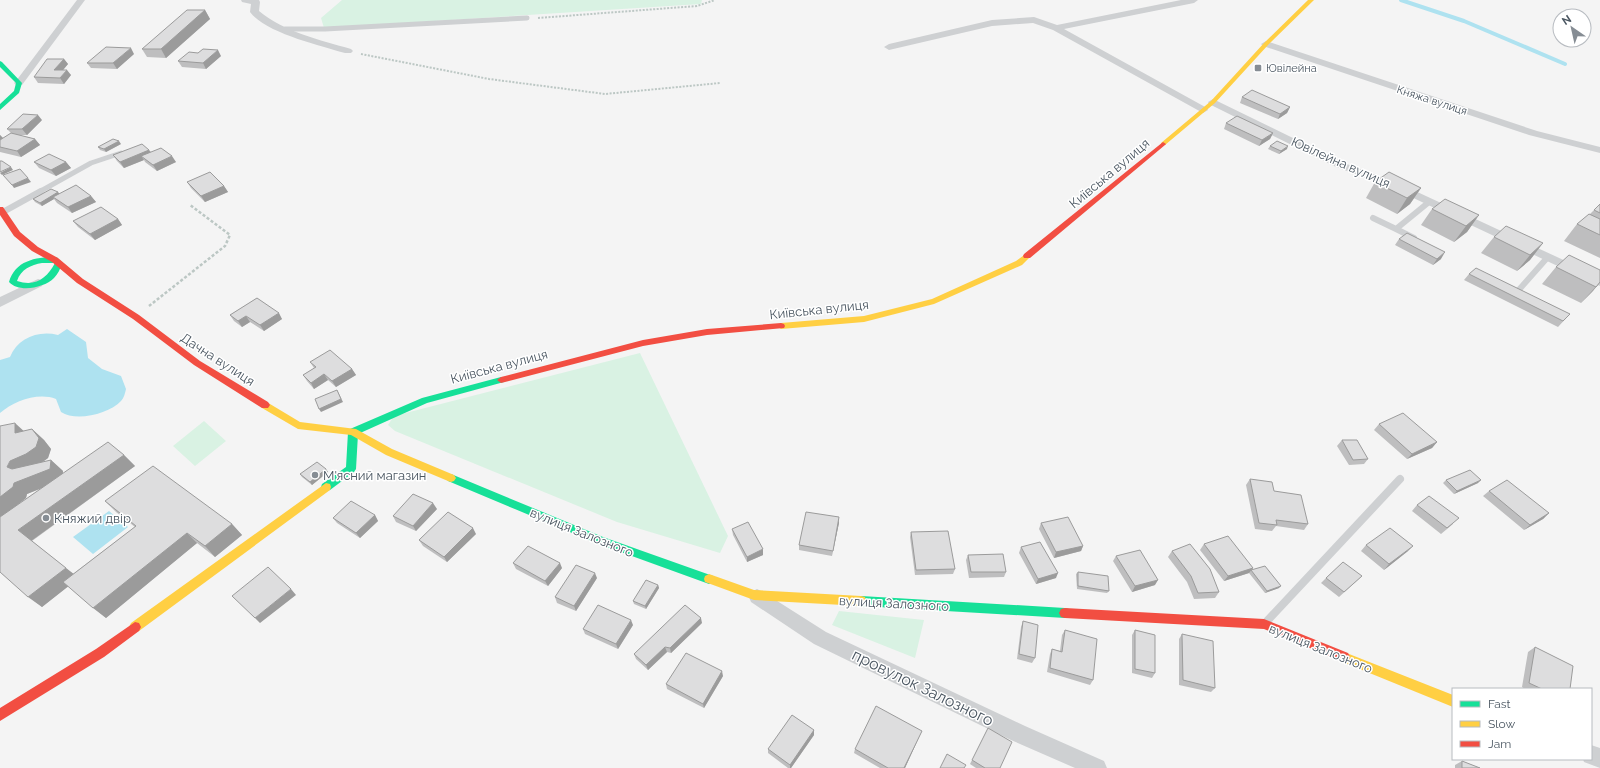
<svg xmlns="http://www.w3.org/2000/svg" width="1600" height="768" font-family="Raleway,sans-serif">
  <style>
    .green { fill: #d9f2e3 }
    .water { fill: #aee2f0 }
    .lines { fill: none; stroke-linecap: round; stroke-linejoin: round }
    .stream { stroke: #aee2f0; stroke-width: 4 }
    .path-far1 { stroke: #bcc7c4; stroke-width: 2; stroke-dasharray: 2 1.5; stroke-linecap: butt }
    .path { stroke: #bcc7c4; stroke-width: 2.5; stroke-dasharray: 3 2; stroke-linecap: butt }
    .lane-far2 { stroke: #ced0d2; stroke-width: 5 }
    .lane-far1 { stroke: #ced0d2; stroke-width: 6 }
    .lane { stroke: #ced0d2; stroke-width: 8 }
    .street { fill: #ced0d2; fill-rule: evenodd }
    .fast { fill: #16e098; fill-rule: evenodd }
    .slow { fill: #ffcf43; fill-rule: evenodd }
    .jam { fill: #f24e42; fill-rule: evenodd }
    .wall { fill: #bebebf; fill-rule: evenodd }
    .shaded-wall { fill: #9b9b9b }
    .building { fill: #ddddde; stroke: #9b9b9b }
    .poi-dot { fill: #868d94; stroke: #fff; stroke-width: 1.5 }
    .labels { text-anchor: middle; stroke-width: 3; stroke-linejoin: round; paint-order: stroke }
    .far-poi-label { font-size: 11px; fill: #4a5661; stroke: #fff; text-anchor: start }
    .far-street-label { font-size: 11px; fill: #4a5661; stroke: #fff }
    .street-label { font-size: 13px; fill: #4a5661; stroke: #fff }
    .poi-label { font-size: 13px; fill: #4a5661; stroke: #fff; text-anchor: start }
    .near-street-label { font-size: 16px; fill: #4a5661; stroke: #fff }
  </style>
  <rect width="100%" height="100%" fill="#f4f4f4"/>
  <path class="green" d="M342 0H702L701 4 324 28 321 18Z
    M640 353 728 536 720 553 617 522 395 431 388 425 394 416Z
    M204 421 226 441 195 466 173 446Z
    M839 611 924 620 915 658 832 625Z"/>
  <path class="water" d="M67 329 86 342 88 358 102 369 121 376 126 389C125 393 124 398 121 401 109 414 76 422 61 412L56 399C38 392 14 401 0 413V360L10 357C18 338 38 330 58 335Z
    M109 511 128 527 93 554 73 537Z"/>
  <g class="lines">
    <path class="stream" d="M1401 0 1464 21 1565 64"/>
    <path class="path-far1" d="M538 18 697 6 715 0
      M361 54 489 79 605 94 720 83"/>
    <path class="path" d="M149 306 225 246 230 235 190 205"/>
    <path class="lane-far2" d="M285 29H325L527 18
      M39 192 91 163 121 153"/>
    <path class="lane-far1" d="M3 212 41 191
      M1373 218 1396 229 1429 202
      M1396 229 1414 238
      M1511 289 1517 292 1547 258"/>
    <path class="lane" d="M1267 621 1400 479"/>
    <path class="street" d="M77 0H85L22 85H16L14 83 16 81Z
      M241 0H259L260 2 259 11C284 32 320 40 351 49L353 51 351 53H345C319 45 266 33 250 12L251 4 242 2Z
      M1181 0H1198L1194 3 1064 29 1207 108 1208 110 1203 113 1053 30 1033 23 992 26 889 50 884 47 889 44 992 20 1034 17 1057 25Z
      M1266 41 1537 131 1600 147V153L1529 135 1263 46 1261 44Z
      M1213 99 1344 163 1398 183 1600 277V286L1390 187 1336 167 1209 104 1208 102Z
      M38 279 42 280 44 283 42 286 0 307V297Z
      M757 589 763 592 826 632 1025 726 1104 761 1107 768H1075L1011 740 814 644 751 602 749 597 751 592Z
      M1591 745 1600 748V768L1584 762 1583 759H1591Z"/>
    <path class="fast" d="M0 61 2 62 22 83 19 93 0 110V104L14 91 16 83 0 67Z
      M55 257 58 258V261L62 264C60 269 58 274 54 278 44 288 19 293 9 282 15 261 35 257 55 257ZM42 263H55C47 278 36 287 17 281 21 269 31 265 42 263Z
      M501 377 504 378 505 380 504 382 427 403 358 434 356 469 354 472 330 490 326 491 322 490 321 487 322 484 346 467 348 432 350 429 422 398Z
      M451 474 603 537 713 576 714 579 713 582 709 584 596 543 448 481 446 478 448 475Z
      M861 596 1065 608 1069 609 1071 613 1069 617 1065 618 861 606 857 605 856 601 857 597Z"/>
    <path class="slow" d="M1308 0H1314L1268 45 1215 103 1165 145H1161V143L1211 101 1264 43Z
      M1027 253 1031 256 1022 265 934 304 864 322 781 329 777 326 781 323 864 316 932 299 1016 261Z
      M265 401 300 422 356 429 392 449 454 475 456 478 454 481 451 482 448 481 386 455 351 435 298 429 262 408 260 405 262 402Z
      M326 483 330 484 331 487 330 490 139 631 135 632 131 631 129 627 131 623Z
      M709 574 754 590 861 596 865 597 866 601 865 605 861 606 754 600 705 582 704 579 705 576Z
      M1344 652 1453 695V707L1340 661 1338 657 1340 653Z"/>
    <path class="jam" d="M1163 142 1166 144 1165 145 1030 258H1024L1023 256 1024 254Z
      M0 207H3L20 232 38 247 58 258 83 279 139 315 200 361 268 402 270 405 268 408H262L194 365 133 319 77 283 52 262 32 251 14 236 0 215Z
      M781 323 784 324 785 326 784 328 707 335 643 346 501 383 497 380 501 377 643 340 707 329Z
      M1065 608 1264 619 1348 653 1350 657 1348 661 1344 662 1264 629 1065 618 1061 617 1059 613 1061 609Z
      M135 622 139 623 141 627 139 631 104 657 0 721V708L96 649Z"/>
  </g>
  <path class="wall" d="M205 10 210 19 166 58 147 57 142 49Z
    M198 53 221 56 206 69 182 67 178 61Z
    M134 54 117 69 91 68 87 63Z
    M64 59 68 64 63 70 71 75 64 84 38 83 34 77Z
    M1242 97 1290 107 1287 113 1278 119 1240 103Z
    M42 120 27 135H18L35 139 40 145 21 157 0 152V135L3 138 11 133 7 129Z
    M1226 123 1273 133 1270 139 1259 146 1224 129Z
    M121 144 106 152 100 150 98 147Z
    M1270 146 1287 149 1279 154 1268 149Z
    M149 150 151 152 176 162 157 171 145 162 144 160 124 168 117 161 113 155Z
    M34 162H66L71 168 56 176 39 168Z
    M187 182 224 186 228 192 205 202 191 188Z
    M1375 182 1421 188 1410 204 1397 214 1366 198Z
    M58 192 59 194 91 196 96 202 72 213 57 203 54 199 42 206 35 202 33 199Z
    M1600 204V258L1564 241 1577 224 1590 214Z
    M1432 209 1479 215 1467 232 1454 242 1421 225Z
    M118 219 122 225 95 240 78 227 73 221Z
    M1494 237 1543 243 1530 260 1517 271 1481 253Z
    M1399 239 1441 259 1433 265 1395 245Z
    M1556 267 1600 283 1581 303 1542 284Z
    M1469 274 1570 314 1558 327 1464 280Z
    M257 298 282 319 264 331 250 322 242 327 234 321 230 315Z
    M310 362 352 369 356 375 336 387 328 380 314 389 307 381 303 375 314 368Z
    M1379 424 1437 442 1432 448 1407 459 1374 430Z
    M32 429 44 440 51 449 48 458 43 462 51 460 63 471V474L124 455 135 466 32 541 73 574 135 527 116 512 105 501 232 524 242 535 215 557 197 543 106 618 68 586 42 607 0 572 24 431ZM42 488 12 509 26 498 27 494Z
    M1342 440 1368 459 1364 464 1349 465 1337 446Z
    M326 469 328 472 312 485 302 477 300 474Z
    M1250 479 1308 524 1304 530 1276 526 1272 531 1255 529 1246 485Z
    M1446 480 1478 483 1454 494 1443 483Z
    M1489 491 1549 513 1543 519 1524 530 1483 496Z
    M1417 505 1453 524 1441 534 1412 511Z
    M437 509 416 531 396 522 393 516Z
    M375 515 378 521 360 538 337 523 333 518Z
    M839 523 832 556 799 550V545Z
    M1041 523 1083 546 1081 551 1054 558 1039 529Z
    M732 529 763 555 747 562 733 535Z
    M911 532 955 569 953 574 915 575 910 537Z
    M476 534 447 562 423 546 419 540Z
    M1204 544 1253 568 1251 570 1279 588 1265 593 1249 573 1224 581 1200 550Z
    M1366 545 1408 551 1384 570 1361 551Z
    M1021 547 1056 578 1036 584 1019 553Z
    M1172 551 1219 592 1215 598 1194 599 1187 582 1168 557Z
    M968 555 1006 572 1004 577 969 578 966 560Z
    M1116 556 1155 585 1132 592 1113 561Z
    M513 563 562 568 548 586 516 569Z
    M1078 572 1109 591 1107 593 1077 589 1076 574Z
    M1362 576 1339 597 1321 583 1326 578Z
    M597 578 576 611 557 603 555 597Z
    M658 585 659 588 646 609 634 604 633 601Z
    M1023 621 1035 658 1032 663 1017 659 1021 627Z
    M702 623 671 653 667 652 648 670 636 659 634 654Z
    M633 625 618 649 585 634 583 629Z
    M1065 630 1093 680 1090 685 1047 672 1050 654 1052 649 1060 651 1062 635Z
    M1135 630 1155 673 1152 678 1132 673V635Z
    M1182 634 1215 688 1211 692 1179 685V639Z
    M1535 647 1570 689H1525L1522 687 1528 652Z
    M723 676 704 708 667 689 666 684Z
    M814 730V735L791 768H788L768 753V749Z
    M922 731 920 735 905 768H880L854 753 855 749Z
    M972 760 1000 768H976L970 764Z
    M1462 761 1480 768H1455V765Z"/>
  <path class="shaded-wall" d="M205 10 210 19 166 58 161 49Z
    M131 48 134 54 117 69 113 63Z
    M218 50 221 56 206 69 203 63Z
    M64 59 68 64 58 76 54 70Z
    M67 70 71 75 64 84 60 78Z
    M1290 107 1287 113 1278 119 1280 114Z
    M38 115 42 120 27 135 22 129Z
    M1273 133 1270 139 1259 146 1262 140Z
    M0 135 3 138 0 140Z
    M35 139 40 145 21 157 17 151Z
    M119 141 121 144 106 152 104 149Z
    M1288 146 1287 149 1279 154 1281 151Z
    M149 150 153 156H141L144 160 124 168 120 162Z
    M172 156 176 162 157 171 153 165Z
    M66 162 71 168 56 176 51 170Z
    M11 167 13 170 2 175 0 173Z
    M28 178 31 182 14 188 12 185Z
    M224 186 228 192 205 202 201 196Z
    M1421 188 1410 204 1397 214 1407 198Z
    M58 192 61 196 53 197 54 199 42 206 40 203Z
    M91 196 96 202 72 213 68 207Z
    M1479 215 1467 232 1454 242 1466 226Z
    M118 219 122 225 95 240 90 234Z
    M1543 243 1530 260 1517 271 1530 255Z
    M1445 252 1441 259 1433 265 1437 259Z
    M1600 282 1593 291 1581 303Z
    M279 313 282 319 264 331 260 325Z
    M246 316 250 322 242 327 238 321Z
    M352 369 356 375 336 387 332 381Z
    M324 374 328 380 314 389 311 383Z
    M337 390 343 402 321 412 319 409Z
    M15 423 27 434 15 433Z
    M32 429 44 440 51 449 48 458 20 478 7 467 10 461Z
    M1437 442 1432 448 1407 459 1412 454Z
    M124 455 135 466 31 541 18 530Z
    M51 460 63 471 62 480 27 494 26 498 5 515 0 517V497L14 483Z
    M326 469 328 472 312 485 310 482Z
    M1481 480 1478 483 1454 494 1457 491Z
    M433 503 437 509 416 531 413 526Z
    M1549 513 1543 519 1524 530 1530 525Z
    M375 515 378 521 360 538 356 533Z
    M839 517V523L832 556 833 551Z
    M232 524 242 535 215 557 205 546Z
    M473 528 476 534 447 562 444 557Z
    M187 533 197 543 106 618 93 608Z
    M1083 546 1081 551 1054 558 1056 552Z
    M1413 546 1408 551 1384 570 1389 564Z
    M763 549V555L747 562V557Z
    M560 563 562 568 548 586 545 581Z
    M66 568 79 578 42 607 28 597Z
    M1253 568 1249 573 1224 581 1228 576Z
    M595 573 597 578 576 611 574 606Z
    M1058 573 1056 578 1036 584 1038 579Z
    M1158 580 1155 585 1132 592 1135 586Z
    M658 585 659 588 646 609 645 606Z
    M1281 586 1279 588 1265 593 1267 591Z
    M291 589 296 595 260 623 255 618Z
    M701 618 702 623 671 653 670 648Z
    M631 620 633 625 618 649 616 644Z
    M665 647 667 652 648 670 646 665Z
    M722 671 723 676 704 708 703 704Z
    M814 730V735L791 768H790V765Z
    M922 731 920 735 905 768H904Z"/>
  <path class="building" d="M187 10H205L161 49H142Z
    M106 47 131 48 113 63H87Z
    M203 49 218 50 203 63 178 61 189 52 198 53Z
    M47 59H64L54 70H67L60 78 34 77Z
    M1252 90 1290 107 1280 114 1242 97Z
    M23 114 38 115 22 129H7Z
    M1237 116 1273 133 1262 140 1226 123Z
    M11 133 35 139 17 151 0 147V140Z
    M113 139 119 141 104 149 98 147Z
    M1277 141 1288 146 1281 151 1270 146Z
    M142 144 149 150 120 162 113 155Z
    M161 148 172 156 153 165 141 156Z
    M49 154 66 162 51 170 34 162Z
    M0 161H2L11 167 0 172Z
    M20 169 28 178 12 185 3 175Z
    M210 172 224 186 201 196 187 182Z
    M1389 172 1421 188 1407 198 1375 182Z
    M76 185 91 196 68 207 53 197Z
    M51 189 58 192 40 203 33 199Z
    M1445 199 1479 215 1466 226 1432 209Z
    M1600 204V213L1594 210Z
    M101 207 118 219 90 234 73 221Z
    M1589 214 1600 219V235L1577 224Z
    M1506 226 1543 243 1530 255 1494 237Z
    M1407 233 1445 252 1437 259 1399 239Z
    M1569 255 1600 270V282L1596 287 1556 267Z
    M1476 268 1570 314 1563 321 1469 274Z
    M257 298 279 313 260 325 246 316 238 321 230 315Z
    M330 350 352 369 332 381 324 374 311 383 303 375 316 367 310 362Z
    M337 390 341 399 319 409 315 399Z
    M1403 413 1437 442 1412 454 1379 424Z
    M15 423V433L32 429 39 438 36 447 26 454 10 461 7 467 12 469 51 460 50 469 14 483 13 487 0 497V426Z
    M1342 440H1357L1368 459 1353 460Z
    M108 442 124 455 18 530 66 568 28 597 0 572V517Z
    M317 462 326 469 310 482 300 474Z
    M153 466 232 524 205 546 187 533 93 608 63 582 136 526 105 501Z
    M1470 470 1481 480 1457 491 1446 480Z
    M1250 479 1272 482 1274 491 1301 495 1308 524 1276 520 1277 525 1259 523Z
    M1507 480 1549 513 1530 525 1489 491Z
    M413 494 433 503 413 526 393 516Z
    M1429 496 1459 518 1447 528 1417 505Z
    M351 501 375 515 356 533 333 518Z
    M448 512 473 528 444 557 419 540Z
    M806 512 839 517 833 551 799 545Z
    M1068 517 1083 546 1056 552 1041 523Z
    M748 522 763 549 747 557 732 529Z
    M1390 528 1413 546 1389 564 1366 545Z
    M948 531 955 569 916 570 911 532Z
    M1228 536 1253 568 1228 576 1204 544Z
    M1040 542 1058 573 1038 579 1021 547Z
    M1190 544 1210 569 1219 592 1198 593 1191 576 1172 551Z
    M528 546 560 563 545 581 513 563Z
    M1140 550 1158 580 1135 586 1116 556Z
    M1003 554 1006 572H971L968 555Z
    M1343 562 1362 576 1344 592 1326 578Z
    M576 565 595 573 574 606 555 597Z
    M1265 566 1281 586 1267 591 1251 570Z
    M268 567 291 589 255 618 232 596Z
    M1078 572 1108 576 1109 591 1078 586Z
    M646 580 658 585 645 606 633 601Z
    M598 605 631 620 616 644 583 629Z
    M685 605 701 618 670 648 665 647 646 665 634 654Z
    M1023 621 1038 625 1035 658 1019 654Z
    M1065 630 1097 639 1093 680 1050 668 1052 649 1062 652Z
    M1135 630 1155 635V673L1135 669Z
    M1182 634 1213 641 1215 688 1183 680Z
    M1535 647 1573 666 1570 689H1542L1529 683Z
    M686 653 722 671 703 704 666 684Z
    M876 706 922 731 904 768H888L855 749Z
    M792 715 814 730 790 765 768 749Z
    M988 728 1012 742 1000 768H985L972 760Z
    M947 754 966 765 964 768H940Z
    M1462 761 1480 768H1462Z"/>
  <g class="poi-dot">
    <rect x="1254" y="64" width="8" height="8" rx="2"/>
    <circle cx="315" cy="475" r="4"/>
    <circle cx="46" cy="518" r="4"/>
  </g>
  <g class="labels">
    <g class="far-poi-label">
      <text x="1266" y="72">Ювілейна</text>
    </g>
    <g class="far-street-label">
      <text transform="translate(1432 100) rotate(18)" y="4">Княжа вулиця</text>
    </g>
    <g class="street-label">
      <text transform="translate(1341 162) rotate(24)" y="5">Ювілейна вулиця</text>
      <text transform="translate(1109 173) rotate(-40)" y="5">Київська вулиця</text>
      <text transform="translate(819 309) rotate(-6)" y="5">Київська вулиця</text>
      <text transform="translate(218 359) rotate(33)" y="5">Дачна вулиця</text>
      <text transform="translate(499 366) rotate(-15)" y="5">Київська вулиця</text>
      <text transform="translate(582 532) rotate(22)" y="5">вулиця Залозного</text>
      <text transform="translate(894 603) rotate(3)" y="5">вулиця Залозного</text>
      <text transform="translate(1321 648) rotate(22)" y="5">вулиця Залозного</text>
    </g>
    <g class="poi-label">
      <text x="323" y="480">М'ясний магазин</text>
      <text x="54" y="523">Княжий двір</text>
    </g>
    <g class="near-street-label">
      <text transform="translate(923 687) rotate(26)" y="6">провулок Залозного</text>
    </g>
  </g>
  <rect x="1452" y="688" width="140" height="72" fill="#ffffff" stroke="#b7bbc0"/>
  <rect x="1460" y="701" width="20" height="6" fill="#16e098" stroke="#b7bbc0"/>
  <text x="1488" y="708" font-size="12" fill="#4a5661">Fast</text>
  <rect x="1460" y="721" width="20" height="6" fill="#ffcf43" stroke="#b7bbc0"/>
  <text x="1488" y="728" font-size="12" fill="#4a5661">Slow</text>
  <rect x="1460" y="741" width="20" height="6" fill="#f24e42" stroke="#b7bbc0"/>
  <text x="1488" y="748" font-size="12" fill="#4a5661">Jam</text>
  <g transform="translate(1572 28) rotate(326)"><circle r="19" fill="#ffffff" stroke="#b7bbc0"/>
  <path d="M0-3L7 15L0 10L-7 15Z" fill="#868d94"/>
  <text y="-6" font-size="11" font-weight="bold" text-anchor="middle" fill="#4a5661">N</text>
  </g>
</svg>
